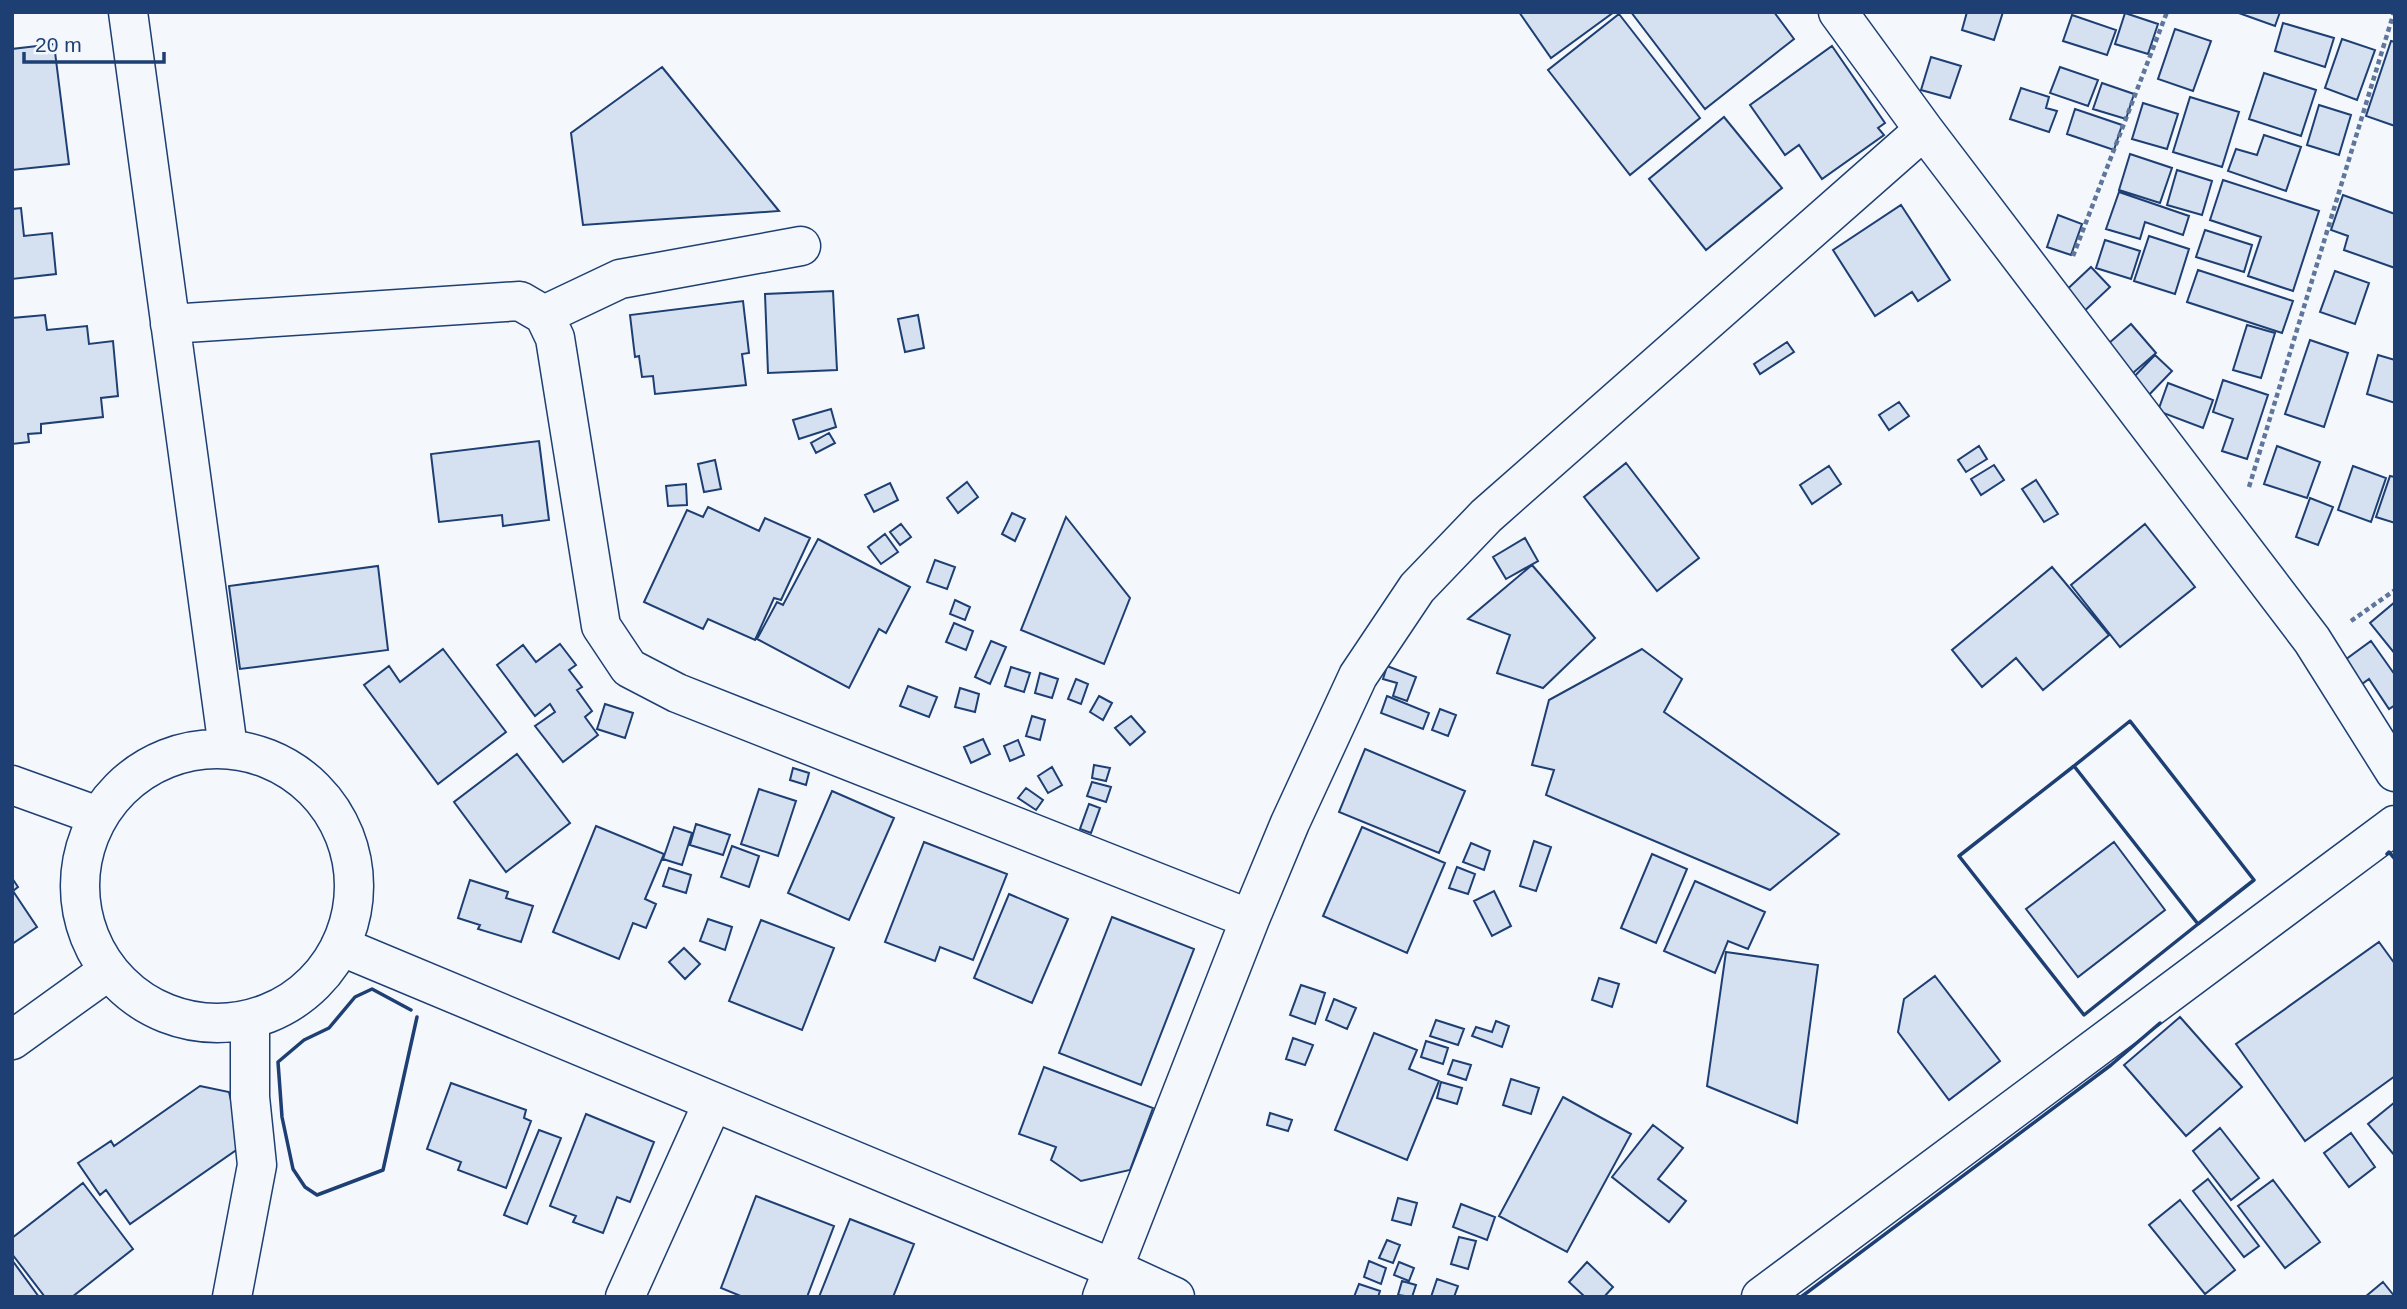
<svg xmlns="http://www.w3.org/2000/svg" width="2407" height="1309" font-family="Arial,sans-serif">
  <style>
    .building { fill: #d5e0f0; stroke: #1d3f73; stroke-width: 2 }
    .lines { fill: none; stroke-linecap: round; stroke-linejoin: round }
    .minor-casing { stroke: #1d3f73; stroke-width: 41 }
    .path { stroke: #5e769c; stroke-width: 4.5; stroke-dasharray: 5 3.5; stroke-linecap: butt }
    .minor { stroke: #f4f7fb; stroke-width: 38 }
    .wall { stroke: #1d3f73; stroke-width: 3.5 }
  </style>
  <rect width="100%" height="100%" fill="#f4f7fb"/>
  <path class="building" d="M1519 12H1614L1551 58Z
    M1631 12H1774L1794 39 1705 109Z
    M1967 12H2003L1994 40 1962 30Z
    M2236 12H2280L2275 26Z
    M2125 13 2158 24 2148 54 2115 44Z
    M1619 14 1700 118 1630 175 1548 70Z
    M2072 15 2116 30 2107 55 2063 41Z
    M2283 23 2334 38 2325 67 2275 51Z
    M2175 29 2211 41 2193 91 2158 79Z
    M2342 39 2375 50 2357 100 2325 88Z
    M2391 41 2395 42V126L2366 116Z
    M54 44 69 164 12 170V49Z
    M1832 46 1885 123 1878 128 1884 135 1822 179 1799 145 1785 155 1750 105Z
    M1931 57 1961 66 1950 98 1921 90Z
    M662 67 779 211 583 225 571 133Z
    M2060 67 2098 80 2088 106 2050 93Z
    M2264 73 2316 90 2301 136 2249 119Z
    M2102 83 2134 94 2126 119 2093 109Z
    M2021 88 2049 97 2046 108 2057 111 2049 132 2010 119Z
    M2190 97 2239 112 2222 167 2173 152Z
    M2143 103 2178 114 2167 149 2132 139Z
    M2319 105 2351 115 2339 155 2307 145Z
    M2075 109 2122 125 2114 150 2067 134Z
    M1724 117 1782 188 1706 250 1649 179Z
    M2264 135 2301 147 2286 191 2228 171 2236 149 2257 155Z
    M2130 154 2172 168 2160 203 2119 190Z
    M2177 170 2212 181 2202 215 2167 205Z
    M2223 180 2319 211 2293 291 2248 276 2261 237 2210 220Z
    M2119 192 2189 216 2183 235 2145 222 2140 239 2106 229Z
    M2343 195 2395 214V268L2344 250 2348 236 2331 230Z
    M1901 205 1950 280 1918 301 1912 292 1875 316 1833 250Z
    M21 208 24 236 52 233 56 274 12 279V209Z
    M2058 215 2082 224 2071 255 2047 247Z
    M2205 230 2252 245 2244 272 2196 257Z
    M2149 236 2189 249 2175 294 2134 281Z
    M2105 240 2140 251 2131 279 2096 268Z
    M2091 267 2110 287 2079 316 2060 296Z
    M2198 270 2293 301 2282 333 2187 302Z
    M2335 271 2369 283 2355 324 2320 312Z
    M833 291 837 370 768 373 765 294Z
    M743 301 749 353 742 354 746 385 655 394 653 376 642 377 639 356 635 357 630 315Z
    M45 315 47 330 87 326 89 344 113 341 118 396 101 398 103 417 41 424V433L28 434 29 442 12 444V318Z
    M918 315 924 348 905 352 898 319Z
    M2131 324 2156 353 2126 379 2101 350Z
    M2247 325 2275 333 2261 378 2233 370Z
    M2310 340 2348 353 2324 427 2285 414Z
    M1787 342 1794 352 1760 374 1754 364Z
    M2155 355 2172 371 2145 399 2128 383Z
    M2378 355 2395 360V403L2367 394Z
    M2223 380 2268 395 2247 459 2222 451 2233 419 2213 412Z
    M2168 383 2213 400 2203 428 2158 411Z
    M1899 402 1909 416 1889 430 1879 415Z
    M831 409 836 427 799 439 793 420Z
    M829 433 835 443 816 453 811 443Z
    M539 441 549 520 503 526 502 515 439 522 431 454Z
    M1979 446 1987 459 1966 472 1958 460Z
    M2277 446 2320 462 2307 498 2264 484Z
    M715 460 721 489 704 492 698 464Z
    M1626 463 1699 558 1657 591 1584 497Z
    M1994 465 2004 480 1981 495 1971 479Z
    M1829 466 1841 484 1812 504 1800 485Z
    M2353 466 2386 478 2371 522 2338 510Z
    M2390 476 2395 477V523L2376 517Z
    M2036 480 2058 514 2044 522 2022 489Z
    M967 482 978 497 958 513 947 498Z
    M890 483 898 500 874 512 865 495Z
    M686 484 687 505 668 506 666 486Z
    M2310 498 2333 507 2318 545 2296 537Z
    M708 507 759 531 765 518 810 538 781 600 774 598 755 640 708 619 703 629 644 602 687 510 703 517Z
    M1012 513 1025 519 1015 541 1002 534Z
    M1066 517 1130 598 1104 664 1021 630Z
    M901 524 911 537 900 545 890 532Z
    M2145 524 2195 587 2120 647 2071 585Z
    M885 534 898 552 881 564 868 547Z
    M1525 538 1538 561 1506 579 1493 557Z
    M818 539 910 587 886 633 879 629 849 688 757 639 777 602 783 605Z
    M935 560 955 567 947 589 927 582Z
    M1532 565 1595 638 1543 688 1497 673 1510 635 1468 619Z
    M378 566 388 650 240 669 229 586Z
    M2052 567 2109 635 2043 690 2016 658 1982 687 1952 650Z
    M955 600 970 607 965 620 950 614Z
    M2395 602V654L2370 623Z
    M954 623 973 631 966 650 946 642Z
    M991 641 1006 647 990 684 975 677Z
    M2371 641 2395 675V705L2389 709 2369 679 2351 692 2334 668Z
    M560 644 576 665 569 670 582 687 577 690 592 711 585 717 598 735 563 762 535 726 555 712 550 704 535 716 497 665 523 645 536 662Z
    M443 649 506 732 438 784 364 685 389 666 400 682Z
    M1642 649 1682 679 1664 712 1839 834 1770 890 1546 795 1554 770 1532 765 1549 700Z
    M1387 666 1416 677 1407 701 1393 696 1397 683 1383 679Z
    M1011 667 1030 673 1024 692 1005 686Z
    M1040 673 1058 679 1052 698 1035 693Z
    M1076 679 1088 684 1081 704 1068 699Z
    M908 686 937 697 929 717 900 706Z
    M960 688 979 694 975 712 955 707Z
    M1099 696 1112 703 1103 720 1090 712Z
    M1387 696 1429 713 1423 729 1381 713Z
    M605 704 633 713 625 738 597 729Z
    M1440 709 1456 715 1448 736 1432 730Z
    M1032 716 1045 720 1040 740 1026 736Z
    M1131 716 1145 732 1130 745 1115 728Z
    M983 739 990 754 971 763 964 747Z
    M1018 740 1024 755 1010 761 1004 746Z
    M1365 749 1465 791 1439 853 1339 812Z
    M517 754 570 823 506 872 454 802Z
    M1094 765 1110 768 1106 781 1092 778Z
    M1052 767 1062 785 1048 793 1038 776Z
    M793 768 809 773 806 785 790 780Z
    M1092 782 1111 787 1106 802 1087 796Z
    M1026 788 1043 800 1036 810 1018 798Z
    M759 789 796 801 778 856 741 844Z
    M832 791 894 818 849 920 788 893Z
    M1089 804 1100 808 1091 833 1080 829Z
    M696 824 730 835 723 855 690 845Z
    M596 826 664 854 645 899 656 904 646 928 633 923 619 959 553 932Z
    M674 827 692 833 682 865 663 859Z
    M1362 827 1445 863 1407 953 1323 916Z
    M1534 841 1551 847 1536 891 1520 886Z
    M924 842 1007 874 973 960 940 947 935 961 885 942Z
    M2114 842 2165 910 2078 977 2026 909Z
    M1471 843 1490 851 1484 870 1463 862Z
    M732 846 759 856 749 887 721 877Z
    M1652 854 1687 869 1656 943 1621 928Z
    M1457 867 1475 874 1468 894 1449 888Z
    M669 868 691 875 686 893 663 886Z
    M12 878 18 887 13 891 37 927 12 944Z
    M470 880 508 892 506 898 533 906 521 942 478 929 480 925 458 918Z
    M1695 881 1765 912 1748 949 1728 941 1715 973 1664 951Z
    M1494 891 1511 926 1492 936 1474 901Z
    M1009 894 1068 919 1032 1003 974 978Z
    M1112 917 1194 949 1141 1085 1059 1053Z
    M708 919 732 927 725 950 700 941Z
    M761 920 834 948 802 1030 729 1001Z
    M2379 942 2395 964V1076L2305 1141 2236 1044Z
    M684 948 700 964 685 979 669 962Z
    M1726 952 1818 965 1797 1123 1707 1086Z
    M1935 976 2000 1061 1949 1100 1898 1032 1904 999Z
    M1599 978 1619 984 1612 1007 1592 1000Z
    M1301 985 1325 993 1315 1024 1290 1015Z
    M1334 999 1356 1008 1347 1029 1326 1020Z
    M2180 1017 2242 1087 2186 1136 2124 1065Z
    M1436 1020 1464 1029 1458 1045 1430 1036Z
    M1496 1021 1509 1026 1502 1047 1472 1036 1476 1027 1492 1032Z
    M1374 1033 1417 1050 1409 1069 1439 1081 1407 1160 1335 1130Z
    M1293 1038 1313 1045 1305 1065 1286 1059Z
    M1426 1041 1448 1048 1443 1064 1421 1057Z
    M1453 1060 1471 1065 1466 1080 1448 1074Z
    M1044 1067 1153 1108 1130 1170 1081 1181 1051 1160 1056 1147 1019 1134Z
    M1511 1079 1539 1088 1531 1114 1503 1105Z
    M1441 1082 1462 1088 1457 1104 1437 1098Z
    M451 1083 526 1110 524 1118 531 1121 506 1188 458 1170 461 1162 427 1149Z
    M200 1086 229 1092 242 1146 130 1224 106 1190 100 1195 78 1163 111 1141 114 1146Z
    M1563 1097 1631 1134 1567 1252 1499 1216Z
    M2395 1102V1156L2368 1124Z
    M1270 1113 1292 1120 1288 1131 1267 1125Z
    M586 1114 654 1142 630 1202 617 1197 603 1233 573 1222 576 1216 550 1206Z
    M1653 1125 1683 1148 1658 1179 1686 1201 1669 1222 1612 1177Z
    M2220 1128 2259 1178 2231 1200 2193 1151Z
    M539 1130 561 1138 527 1224 504 1215Z
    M2351 1133 2375 1167 2349 1187 2324 1153Z
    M2208 1179 2259 1246 2244 1257 2193 1191Z
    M2273 1180 2320 1242 2285 1268 2238 1206Z
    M83 1183 133 1249 72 1297H45L12 1254V1238Z
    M756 1196 834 1226 807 1297H743L721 1288Z
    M1398 1198 1417 1203 1411 1225 1392 1220Z
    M2180 1200 2235 1270 2205 1294 2149 1225Z
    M1461 1204 1495 1217 1487 1240 1453 1227Z
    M850 1219 914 1244 893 1297H819Z
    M1459 1237 1476 1241 1468 1269 1451 1264Z
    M1387 1240 1400 1245 1393 1263 1379 1258Z
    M12 1260 39 1297H12Z
    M1369 1261 1386 1268 1381 1284 1364 1277Z
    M1399 1262 1414 1268 1409 1281 1394 1275Z
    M1587 1262 1613 1287 1604 1297H1585L1569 1282Z
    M1437 1279 1458 1286 1454 1297H1431Z
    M1402 1281 1416 1285 1412 1297 1398 1295Z
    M2383 1282 2395 1297H2365Z
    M1359 1284 1380 1291 1378 1297H1354Z"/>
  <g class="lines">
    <g class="minor-casing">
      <path id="minor" d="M128 12 228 748
        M1838 12 1924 130 2312 640 2395 772
        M544 315 620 279 801 246
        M170 324 520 301 544 315 555 338 601 626 629 668 677 693 1250 919
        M80 886a137 137 0 1 1 274 0a137 137 0 1 1-274 0Z
        M12 785 98 816
        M340 946 1114 1269 1175 1297
        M12 1040 108 971
        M232 1297 257 1165 250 1097V1020
        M625 1297 713 1102
        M1102 1297 1250 919 1290 823 1358 676 1417 588 1486 516 1924 130
        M1761 1297 2395 825"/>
    </g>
    <path class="path" d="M2073 256 2167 12
      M2249 487 2394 12
      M2351 621 2395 590"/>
    <use href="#minor" class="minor"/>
    <path class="wall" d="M2130 721 2254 880 2198 924 2074 766Z
      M2074 766 2198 924 2084 1015 1959 856Z
      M2387 854 2389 852 2395 859
      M411 1010 372 989 355 997 329 1028 304 1040 278 1062 282 1117 293 1169 305 1187 317 1195 383 1170 417 1017
      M1801 1297 2111 1065 2160 1023"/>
  </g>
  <rect width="2407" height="1309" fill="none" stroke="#1d3f73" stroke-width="28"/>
  <path d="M24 52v10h140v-10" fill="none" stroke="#1d3f73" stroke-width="3.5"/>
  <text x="35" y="52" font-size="21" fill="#1d3f73" stroke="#f4f7fb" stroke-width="5" paint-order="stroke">20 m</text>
</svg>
